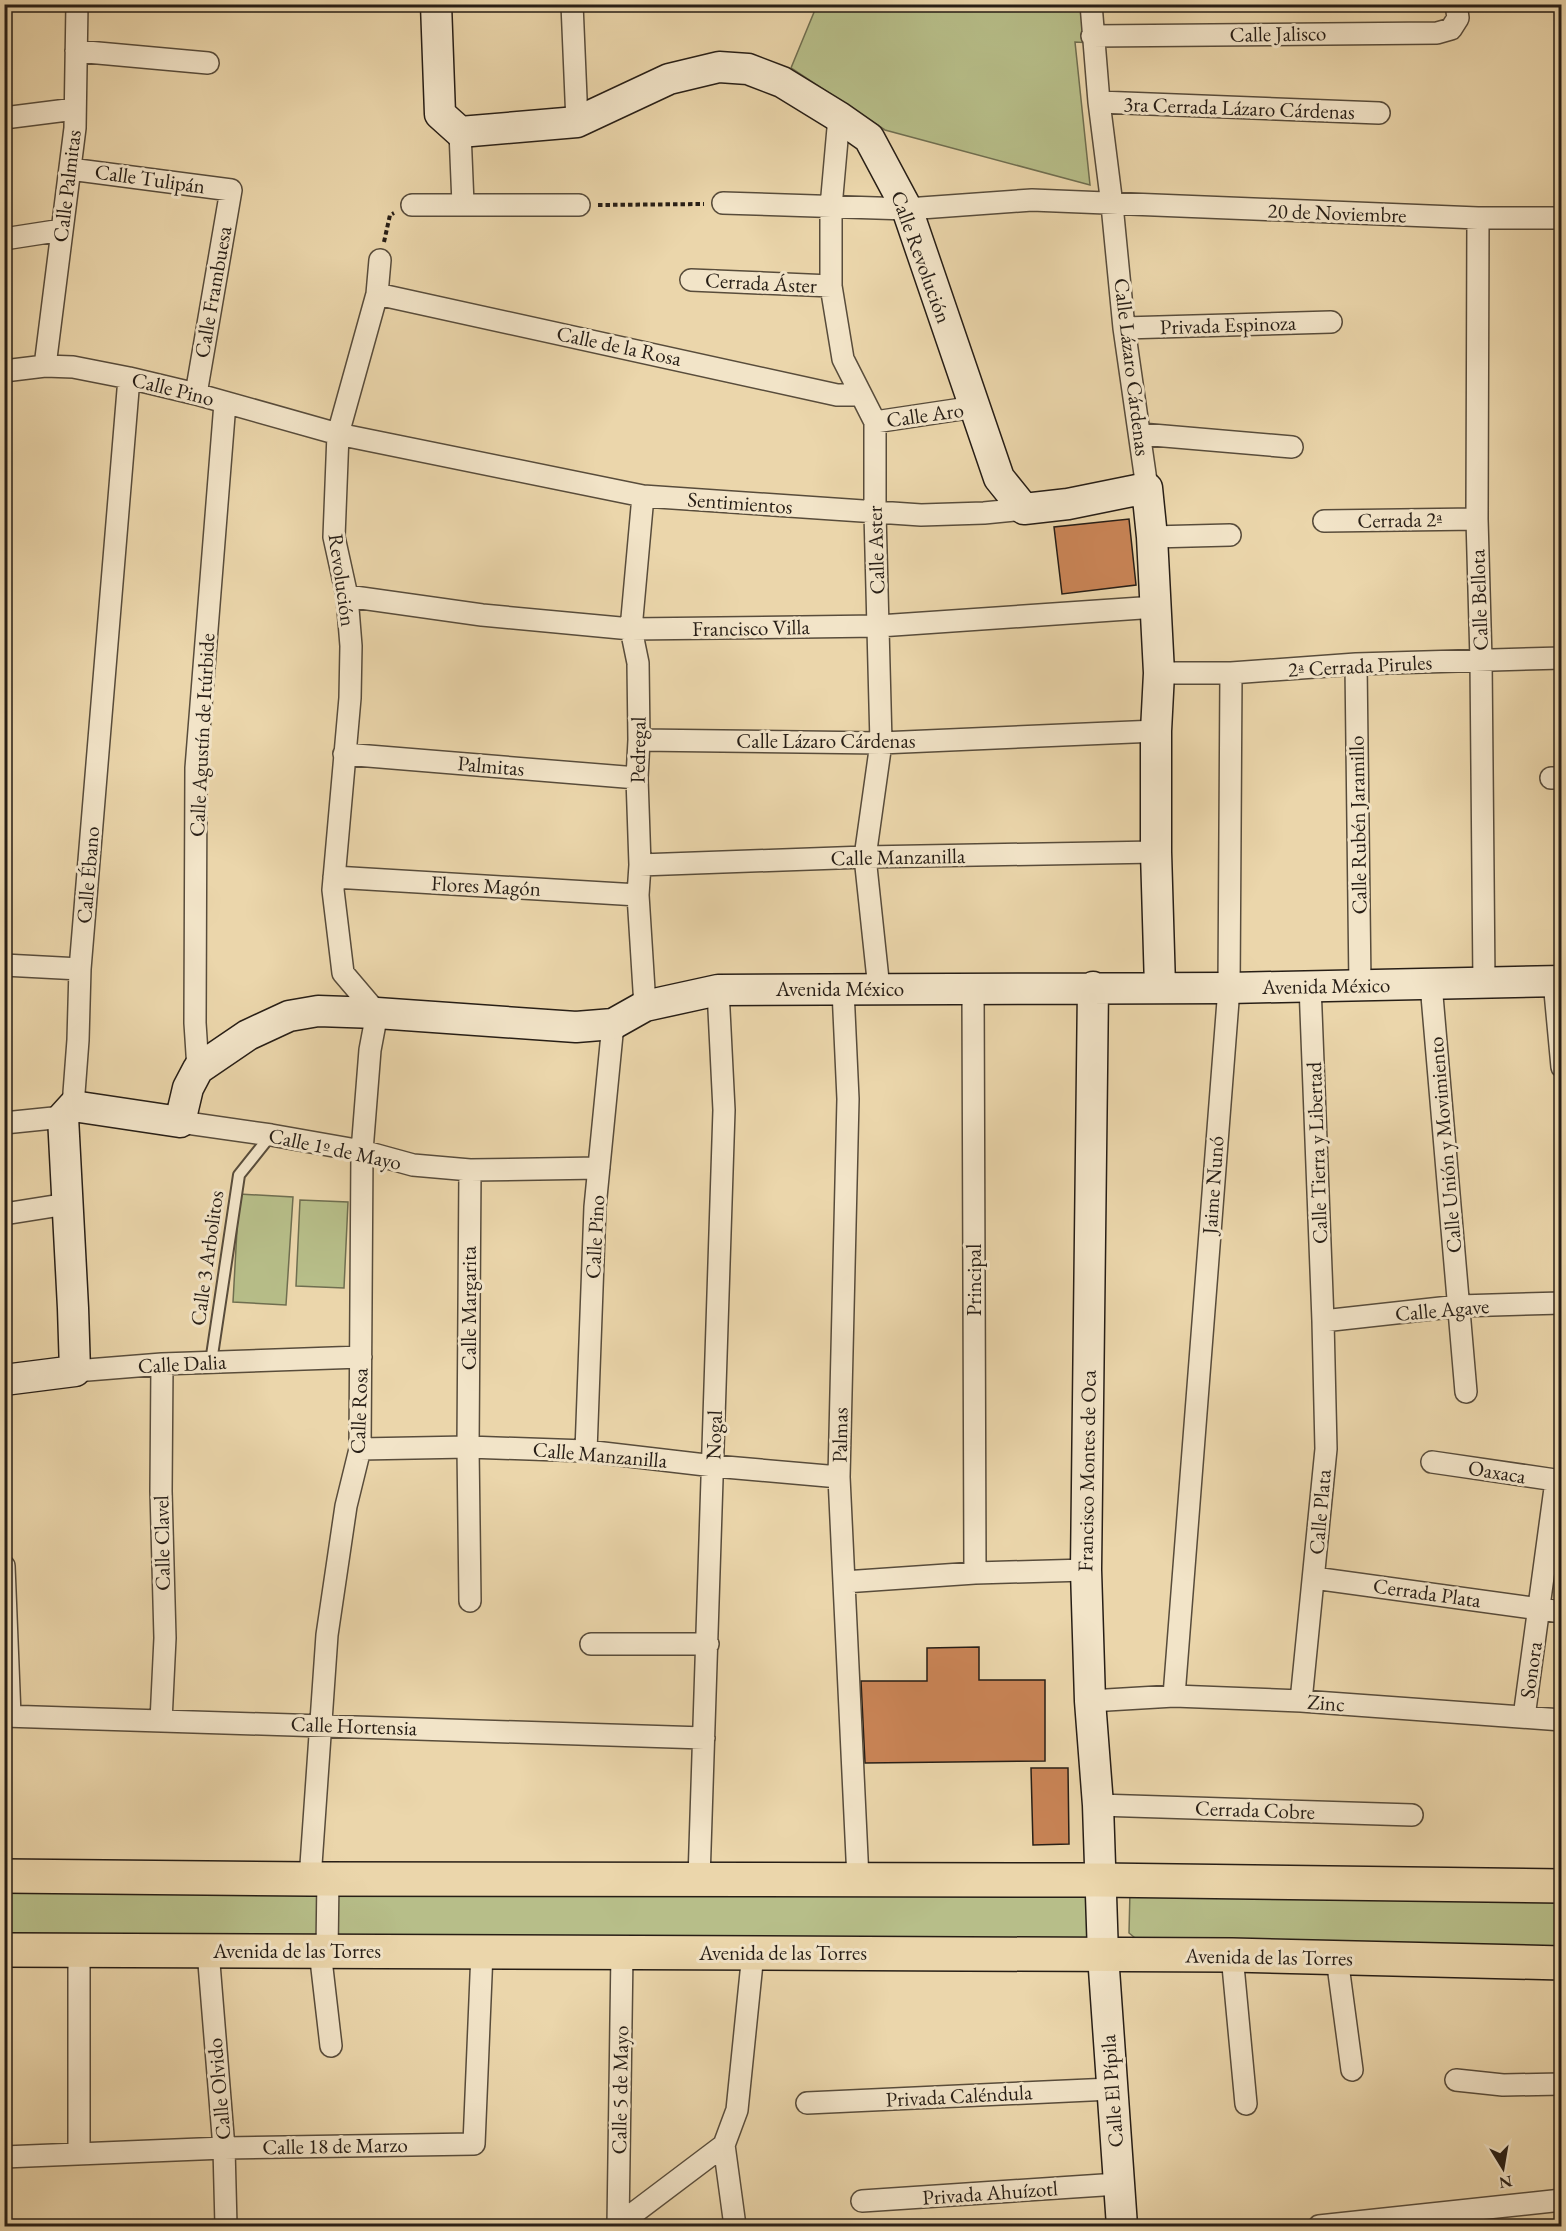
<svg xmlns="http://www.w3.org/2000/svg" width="1566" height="2231" font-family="'EB Garamond',serif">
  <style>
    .green { fill: #b7be89; stroke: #6f6e50; stroke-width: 1.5 }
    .building { fill: #c98456; stroke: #271e16; stroke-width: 1.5 }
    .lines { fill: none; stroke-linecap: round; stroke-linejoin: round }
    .lane-casing { stroke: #584c3b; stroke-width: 14 }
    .street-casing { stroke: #584c3b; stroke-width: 24 }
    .secondary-casing { stroke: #271e16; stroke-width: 33 }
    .primary-casing { stroke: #271e16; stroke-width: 36 }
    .path { stroke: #271e16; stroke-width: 4; stroke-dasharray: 4.5 3; stroke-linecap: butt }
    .lane { stroke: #f2e4c8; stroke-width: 10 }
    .street { stroke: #f2e4c8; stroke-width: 21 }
    .secondary { stroke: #f2e4c8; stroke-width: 30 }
    .primary { stroke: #ebd6ab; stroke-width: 33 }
    .labels { text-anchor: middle; stroke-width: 6; stroke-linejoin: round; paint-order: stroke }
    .street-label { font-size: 21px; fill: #271e16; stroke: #f2e4c8 }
  </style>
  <rect width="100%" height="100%" fill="#ebd6ab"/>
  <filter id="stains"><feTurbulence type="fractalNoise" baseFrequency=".00333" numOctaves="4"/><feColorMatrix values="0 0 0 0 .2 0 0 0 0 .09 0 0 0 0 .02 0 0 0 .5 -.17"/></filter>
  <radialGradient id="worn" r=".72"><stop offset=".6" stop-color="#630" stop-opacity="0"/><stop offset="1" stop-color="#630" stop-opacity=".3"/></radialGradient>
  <path class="green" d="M817 5H1088L1092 43 1075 42 1090 185 885 130 791 68Z
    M239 1194 293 1197 286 1305 233 1302Z
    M300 1200 348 1202 344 1288 296 1286Z
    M5 1880 1089 1896 1091 1937 1084 1943 5 1933Z
    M1130 1891 1561 1892V1947L1140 1942 1129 1933Z"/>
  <path class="building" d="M1129 519 1136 585 1062 594 1054 527Z
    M979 1647V1680H1045V1761L865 1763 861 1681H927V1648Z
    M1031 1768H1068L1069 1844 1033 1845Z"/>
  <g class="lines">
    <g class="lane-casing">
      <path id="lane" d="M211 1362 239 1175 271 1135"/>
    </g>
    <g class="street-casing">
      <path id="street" d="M572 4 577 122
        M1091 4 1099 102 1112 205 1124 328 1147 488
        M1092 36 1437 33 1451 29 1458 18 1456 4
        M76 51 208 63
        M1099 102 1379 113
        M839 117 831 207V286L843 359 875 422V513L881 743 865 857 879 989
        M4 118 75 109
        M460 132 463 204
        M70 169 231 190 196 394
        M723 203 907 209 1032 200 1478 218H1562
        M412 205H579
        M1478 218 1477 519 1481 660 1484 983
        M4 239 62 230
        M691 280 831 286
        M377 294 837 395H861
        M1124 328 1331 322
        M45 366 75 128 77 4
        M4 371 45 366 73 367 129 378 196 394 338 434 643 496 921 515 984 513 1024 509
        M875 422 975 407
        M1141 434 1292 447
        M643 496 631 629 638 663 639 740 637 778 640 865 638 895 645 1006
        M1324 521 1477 519
        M1152 537 1230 535
        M347 596 482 615 631 629 879 626 1156 607
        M1356 664 1360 986
        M1159 673H1231L1356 664 1562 658
        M639 740 881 743 1156 731
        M344 754 637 778
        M1551 778H1562
        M640 865 865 857 1156 852
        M334 877 638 895
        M4 965 80 969
        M1554 981 1562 1067
        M1431 984 1466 1392
        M973 988 975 1573
        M843 990 848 1099 839 1477 858 1879
        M198 1069 195 1023 196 768 225 403
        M73 1106 78 1040 80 969 129 378
        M180 1122 271 1135 362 1151 413 1165 470 1170 599 1168
        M4 1123 63 1117
        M4 1214 67 1204
        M1323 1321 1459 1306 1562 1303
        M75 1371 162 1364 361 1357
        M360 1449 468 1447 586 1451 714 1466 839 1477
        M586 1451 595 1207 613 1024
        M1432 1462 1562 1481
        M4 1566 10 1716
        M1314 1578 1562 1612
        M844 1582 975 1573 1086 1570
        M470 1601 468 1447 470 1170
        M591 1644H708
        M1174 1696 1229 988 1231 673
        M1090 1701 1174 1696 1301 1701 1562 1720
        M1301 1701 1326 1449 1323 1321 1310 985
        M4 1716 704 1738
        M1524 1717 1556 1481
        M161 1721 165 1638 161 1491 162 1364
        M1098 1805 1412 1815
        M310 1879 327 1635 346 1506 360 1449 362 1151 370 1050 377 1013 343 973 333 890 350 698 351 646 347 596 334 537 338 434 377 294 380 260
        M699 1879 724 1110 718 990
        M79 1950V2154
        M208 1951 224 2148 226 2226
        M320 1951 331 2046
        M327 1951 328 1878
        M1232 1955 1246 2104
        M1337 1958 1352 2070
        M1456 2080 1503 2085 1562 2084
        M807 2103 1111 2089
        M4 2157 224 2148 474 2144 482 1952
        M862 2201 1118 2184
        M618 2225 724 2145
        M618 2226 622 1953
        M735 2226 724 2145 737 2110 753 1953
        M1319 2226 1562 2200"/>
    </g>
    <g class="secondary-casing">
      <path id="secondary" d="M436 4 440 114 460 132 577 122 669 79 719 67 748 69 782 82 839 117 869 138 907 209 999 478 1024 509 1068 504 1147 488 1152 537 1159 673 1156 731V852L1160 987
        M1093 987 1086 1570 1090 1701 1098 1805 1103 1955 1122 2226
        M4 1380 75 1371 73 1308 63 1117 73 1106 180 1122 188 1088 198 1069 248 1035 289 1016 318 1011 377 1013 576 1027 613 1024 645 1006 718 990 1229 988 1562 981"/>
    </g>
    <g class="primary-casing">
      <path id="primary" d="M4 1876 310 1879 1100 1880 1562 1886
        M4 1950 1232 1955 1562 1963"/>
    </g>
    <path class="path" d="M598 205 704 204
      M384 242 390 215 394 213"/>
    <use href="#lane" class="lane"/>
    <use href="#street" class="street"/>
    <use href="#secondary" class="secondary"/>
    <use href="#primary" class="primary"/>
  </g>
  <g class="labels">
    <g class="street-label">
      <text transform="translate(1278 34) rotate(-1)" y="7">Calle Jalisco</text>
      <text transform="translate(1239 108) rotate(2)" y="7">3ra Cerrada Lázaro Cárdenas</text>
      <text transform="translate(150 179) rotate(8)" y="7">Calle Tulipán</text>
      <text transform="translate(67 186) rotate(-83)" y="7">Calle Palmitas</text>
      <text transform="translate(1337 213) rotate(2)" y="7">20 de Noviembre</text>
      <text transform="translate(921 257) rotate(70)" y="7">Calle Revolución</text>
      <text transform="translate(761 283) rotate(3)" y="7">Cerrada Áster</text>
      <text transform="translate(213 292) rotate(-80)" y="7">Calle Frambuesa</text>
      <text transform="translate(1228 325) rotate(-2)" y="7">Privada Espinoza</text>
      <text transform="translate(619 346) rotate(12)" y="7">Calle de la Rosa</text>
      <text transform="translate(1132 367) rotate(83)" y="7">Calle Lázaro Cárdenas</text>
      <text transform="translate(173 389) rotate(14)" y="7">Calle Pino</text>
      <text transform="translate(925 415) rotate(-8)" y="7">Calle Aro</text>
      <text transform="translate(740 503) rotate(4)" y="7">Sentimientos</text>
      <text transform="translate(1400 520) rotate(-1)" y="7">Cerrada 2ª</text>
      <text transform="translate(876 550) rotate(-92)" y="7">Calle Aster</text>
      <text transform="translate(342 580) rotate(82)" y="7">Revolución</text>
      <text transform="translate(1479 600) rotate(-92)" y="7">Calle Bellota</text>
      <text transform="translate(751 628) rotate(-1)" y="7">Francisco Villa</text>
      <text transform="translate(1360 666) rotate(-3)" y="7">2ª Cerrada Pirules</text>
      <text transform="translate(202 735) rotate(-87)" y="7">Calle Agustín de Itúrbide</text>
      <text x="826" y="748">Calle Lázaro Cárdenas</text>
      <text transform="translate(638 750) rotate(-89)" y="7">Pedregal</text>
      <text transform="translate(491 766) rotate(5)" y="7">Palmitas</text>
      <text transform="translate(1358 825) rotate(-91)" y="7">Calle Rubén Jaramillo</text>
      <text transform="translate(898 857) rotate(-1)" y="7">Calle Manzanilla</text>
      <text transform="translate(88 875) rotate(-85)" y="7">Calle Ébano</text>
      <text transform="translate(486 886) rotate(3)" y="7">Flores Magón</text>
      <text transform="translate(1326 986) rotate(-1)" y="7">Avenida México</text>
      <text x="840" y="996">Avenida México</text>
      <text transform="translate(1445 1145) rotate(-95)" y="7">Calle Unión y Movimiento</text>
      <text transform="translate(335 1149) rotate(12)" y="7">Calle 1º de Mayo</text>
      <text transform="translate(1317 1153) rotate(-92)" y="7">Calle Tierra y Libertad</text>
      <text transform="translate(1213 1185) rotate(-86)" y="7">Jaime Nunó</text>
      <text transform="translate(595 1237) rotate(-87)" y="7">Calle Pino</text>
      <text transform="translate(207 1258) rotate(-82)" y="7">Calle 3 Arbolitos</text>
      <text transform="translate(974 1280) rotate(-90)" y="7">Principal</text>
      <text transform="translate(469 1308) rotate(-90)" y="7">Calle Margarita</text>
      <text transform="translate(1442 1310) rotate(-5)" y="7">Calle Agave</text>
      <text transform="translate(182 1364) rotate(-3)" y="7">Calle Dalia</text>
      <text transform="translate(359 1411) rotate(-88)" y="7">Calle Rosa</text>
      <text transform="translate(714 1435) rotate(-88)" y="7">Nogal</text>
      <text transform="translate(840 1435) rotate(-89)" y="7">Palmas</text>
      <text transform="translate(600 1455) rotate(5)" y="7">Calle Manzanilla</text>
      <text transform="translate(1087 1471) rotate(-89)" y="7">Francisco Montes de Oca</text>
      <text transform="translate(1497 1472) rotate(9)" y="7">Oaxaca</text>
      <text transform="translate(1320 1512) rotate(-85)" y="7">Calle Plata</text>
      <text transform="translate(162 1543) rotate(-91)" y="7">Calle Clavel</text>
      <text transform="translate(1427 1593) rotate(8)" y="7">Cerrada Plata</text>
      <text transform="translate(1531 1670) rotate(-82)" y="7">Sonora</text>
      <text transform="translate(1326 1703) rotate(4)" y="7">Zinc</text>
      <text transform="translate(354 1726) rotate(2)" y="7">Calle Hortensia</text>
      <text transform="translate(1255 1810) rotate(2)" y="7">Cerrada Cobre</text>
      <text x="297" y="1958">Avenida de las Torres</text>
      <text x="783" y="1960">Avenida de las Torres</text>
      <text transform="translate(1269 1957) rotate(1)" y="7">Avenida de las Torres</text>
      <text transform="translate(219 2089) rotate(-95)" y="7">Calle Olvido</text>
      <text transform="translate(620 2090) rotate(-89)" y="7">Calle 5 de Mayo</text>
      <text transform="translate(1112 2091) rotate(-94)" y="7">Calle El Pípila</text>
      <text transform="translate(959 2096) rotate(-3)" y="7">Privada Caléndula</text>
      <text transform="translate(335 2146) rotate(-1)" y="7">Calle 18 de Marzo</text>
      <text transform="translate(990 2193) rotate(-4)" y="7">Privada Ahuízotl</text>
    </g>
  </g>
  <rect width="1566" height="2231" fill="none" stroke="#ebd6ab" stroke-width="24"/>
  <rect x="6" y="6" width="1554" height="2219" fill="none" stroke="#271e16" stroke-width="3"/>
  <rect x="12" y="12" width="1542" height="2207" fill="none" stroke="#271e16" stroke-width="1.5"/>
  <g transform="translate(1503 2168) rotate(169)" stroke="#f2e4c8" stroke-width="4.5" paint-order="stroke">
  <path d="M0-4.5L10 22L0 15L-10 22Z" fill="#271e16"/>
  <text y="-9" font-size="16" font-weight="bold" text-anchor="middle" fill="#271e16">N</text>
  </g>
  <rect width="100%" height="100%" filter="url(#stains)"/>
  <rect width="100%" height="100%" fill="url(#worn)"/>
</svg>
